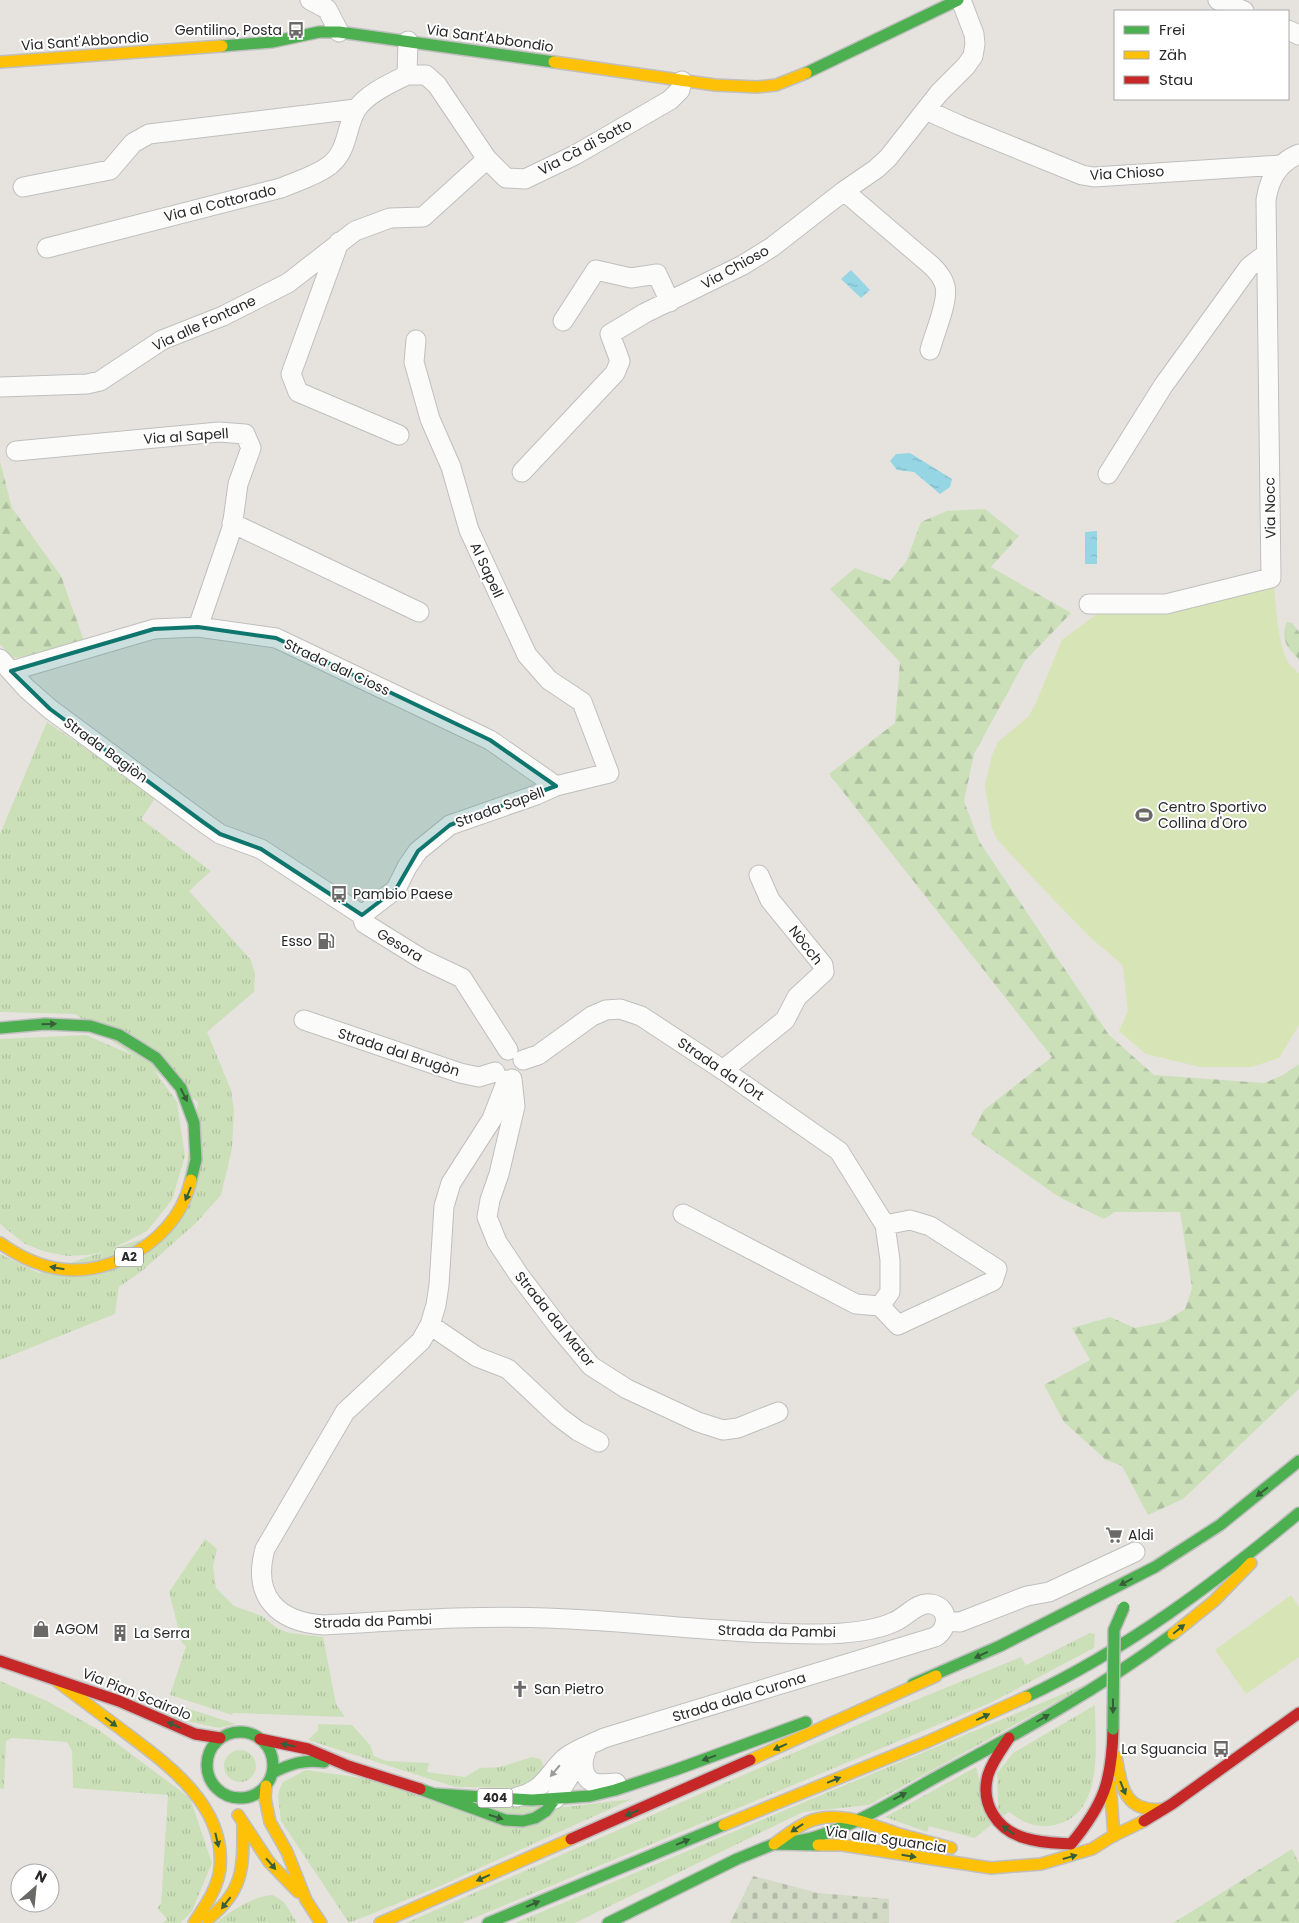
<svg xmlns="http://www.w3.org/2000/svg" width="1299" height="1923" font-family="Poppins,sans-serif">
  <style>
    .grass { fill: url(#grass-tufts) }
    .forest { fill: url(#forest-firs) }
    .cemetery { fill: url(#cemetery-stones) }
    .pitch { fill: #d6e4b6 }
    .water { fill: url(#water-ripples) }
    .lines { fill: none; stroke-linecap: round; stroke-linejoin: round }
    .street-casing { stroke: #c0bfbf; stroke-width: 21 }
    .fast-casing { stroke: #c0bfbf; stroke-width: 14 }
    .slow-casing { stroke: #c0bfbf; stroke-width: 14 }
    .jam-casing { stroke: #c0bfbf; stroke-width: 14 }
    .street { stroke: #fbfbfa; stroke-width: 19 }
    .fast { stroke: #4caf50; stroke-width: 11 }
    .slow { stroke: #ffc107; stroke-width: 11 }
    .jam { stroke: #c62828; stroke-width: 11 }
    .fast-bridge-casing { stroke: #bfbdbc; stroke-width: 14; stroke-linecap: butt }
    .fast-bridge { stroke: #4caf50; stroke-width: 11 }
    .oneway { fill: #365e38 }
    .oneway2 { fill: #9c9c9c }
    .marked { fill: #0f766e; fill-opacity: 0.2; stroke: #0f766e; stroke-width: 4; stroke-linejoin: round }
    .labels { text-anchor: middle; stroke-width: 4; stroke-linejoin: round; paint-order: stroke }
    .shield { fill: #fff; stroke: #686868; stroke-width: 1 }
    .shield-label { font-size: 12px; font-weight: bold; fill: #282828 }
    .poi-label { font-size: 14px; fill: #282828; stroke: #fff; text-anchor: start }
    .street-label { font-size: 14px; fill: #282828; stroke: #fff }
  </style>
  <defs>
    <pattern id="grass-tufts" width="24" height="20" patternUnits="userSpaceOnUse" patternTransform="scale(1.25)"><rect width="24" height="20" fill="#cbe0b9"/><path d="M3 7l-1-3M5 7V3M7 7l1-3M15 17l-1-3M17 17v-4M19 17l1-3" fill="none" stroke="#aec09f"/></pattern>
    <pattern id="forest-firs" width="22" height="20" patternUnits="userSpaceOnUse" patternTransform="scale(1.25)"><rect width="22" height="20" fill="#cbe0b9"/><path d="M5 1l3.5 6h-7zM16 11l3.5 6h-7z" fill="#aec09f"/></pattern>
    <pattern id="cemetery-stones" width="16" height="16" patternUnits="userSpaceOnUse" patternTransform="scale(1.25)"><rect width="16" height="16" fill="#d3dac6"/><path d="M2 7V4a2 2 0 0 1 4 0v3zM10 15v-3a2 2 0 0 1 4 0v3z" fill="#b5bbaa"/></pattern>
    <pattern id="water-ripples" width="26" height="14" patternUnits="userSpaceOnUse" patternTransform="scale(1.25)"><rect width="26" height="14" fill="#96d5e4"/><path d="M2 4q2-2 4 0t4 0M15 11q2-2 4 0t4 0" fill="none" stroke="#81b7c4"/></pattern>
  </defs>
  <rect width="100%" height="100%" fill="#e6e3de"/>
  <path class="grass" d="M47 722 156 797 141 819 211 871 189 891 251 960 255 974 254 992 207 1032 231 1090 234 1110 232 1149 221 1195 197 1222 142 1271 119 1287 115 1314 0 1360V1254L39 1273 175 1228 198 1102 75 1014 0 1012V834Z
    M86 1035 148 1062 177 1102 185 1156 172 1200 147 1231 110 1250 88 1255 68 1256 46 1252 25 1244 0 1224V1039Z
    M205 1539 217 1549 213 1566 216 1588 234 1606 262 1616 278 1629 290 1633 323 1637 336 1704 345 1717 233 1713 232 1715 170 1695 186 1646 182 1643 169 1592Z
    M1090 1633 1095 1634 1094 1648 990 1703 462 1923H406L896 1708 1021 1657 1026 1665Z
    M0 1681 47 1701 99 1730 190 1798 212 1863 192 1911 180 1923H163L167 1919 157 1908 161 1904 168 1795 73 1788 72 1751 67 1742 12 1738 6 1741 4 1789 0 1788Z
    M1094 1681 869 1805 803 1812 575 1923H515Z
    M177 1705 236 1724 219 1728 172 1718Z
    M1095 1705C1095 1744 1105 1814 1055 1825 1037 1829 1023 1823 1009 1812L1003 1816 998 1808 997 1773 1013 1753Z
    M318 1724 352 1725 370 1745 374 1756 386 1761 429 1763 427 1772 465 1777 480 1768 500 1767 532 1757 540 1759 545 1768 536 1780 519 1788 455 1787 308 1740 318 1730Z
    M224 1766a16 16 0 1 1 32 0a16 16 0 1 1-32 0Z
    M976 1767 991 1825 975 1838 929 1826 927 1832 885 1817Z
    M306 1770 566 1807 632 1799 438 1887 349 1923 281 1821 278 1796 280 1788 283 1782Z
    M273 1895 284 1902 297 1923H215C233 1910 250 1897 273 1895Z"/>
  <path class="forest" d="M0 461 12 508 61 576 87 649 13 658 0 644Z
    M985 509 1019 536 991 567 1071 613 1025 661 974 754 964 801 979 841 1109 1035 1154 1075 1264 1083 1283 1075 1299 1064V1389L1183 1499 1148 1515 1122 1466 1106 1460 1064 1422 1044 1385 1090 1360 1072 1328 1110 1317 1135 1328 1164 1322 1185 1309 1192 1288 1180 1212H1115L1104 1219 1059 1197 971 1135 984 1110 1052 1057 829 774 895 723 900 662 830 589 855 568 890 581 906 562 921 522 947 511Z
    M1287 622 1292 623 1299 632V659C1287 649 1280 638 1287 622Z
    M1292 1849 1299 1863V1923H1173Z"/>
  <path class="cemetery" d="M753 1876 818 1893 889 1899V1923H730Z"/>
  <path class="pitch" d="M1274 585C1276 605 1278 646 1288 662 1290 666 1295 670 1299 673V1025L1279 1058 1252 1067H1200L1146 1054 1119 1031 1128 1011 1123 966C1121 962 1097 944 1091 938 1059 906 1028 873 997 839L992 829 985 786 992 755 998 742 1029 716 1035 705 1062 640 1106 607Z
    M1291 1595 1299 1607V1657L1246 1694 1215 1650Z"/>
  <path class="water" d="M851 270 870 290 861 298 841 279Z
    M910 453 952 479 950 487 940 494 914 472 897 470 890 461 896 454Z
    M1097 531V564H1085V532Z"/>
  <g class="lines">
    <g class="street-casing">
      <path id="street" d="M310 0 327 9 339 32
        M1218 0 1244 11
        M1288 30 1299 35
        M408 41 407 75H426L437 85 487 159 506 178 525 179 575 155 670 100 680 90 682 81
        M926 110 959 125 1082 175 1094 177 1281 165
        M23 187 110 170 133 143 149 134 356 109
        M844 191 932 266C938 272 943 278 945 286 949 301 934 334 930 350
        M339 242 291 374 298 392 399 435
        M47 248 281 188C297 181 316 176 330 165 348 151 346 127 356 110 366 94 391 83 407 75
        M563 321 596 270 631 278 657 274 670 302
        M0 387 87 384 100 381 162 340 223 316 288 283 355 231 390 218 423 217 487 159
        M16 451 219 432 245 434 251 448 238 484 232 528 198 627
        M522 472 615 373 620 361 610 334 645 313 743 265 772 247 844 191 876 169 888 158 939 93 966 66 973 56 975 44 974 34 961 0
        M1108 474 1163 386 1249 267 1266 254
        M232 523 419 612
        M1089 604H1166L1271 578 1266 200C1269 179 1279 162 1299 154
        M0 659 26 688 50 709 203 822 220 834 261 849 362 915 364 923 422 959 462 978 508 1050
        M11 671 154 629 198 627 276 638 490 740 556 786
        M362 915 396 889 407 867 418 851 450 825 536 795 556 786 609 773 582 702 549 680 527 655 469 530 451 467 430 419 414 362 416 340
        M304 1020 460 1073 479 1077 495 1072
        M523 1060 538 1055 592 1016 606 1010 620 1009 641 1016 723 1070 839 1151 885 1225 890 1260V1292L880 1306 856 1304 683 1214
        M723 1070 785 1020 797 997 824 972 823 965 770 900 759 875
        M512 1079 515 1106 499 1174 490 1200 487 1217 497 1242 519 1275 560 1329 591 1366 627 1389 698 1422 723 1430 738 1428 778 1412
        M507 1080 492 1119 451 1183 444 1206 439 1285 436 1305 430 1325 421 1341 345 1412 265 1549C252 1596 277 1622 324 1625 398 1621 473 1615 547 1618 637 1621 726 1634 816 1634 841 1634 872 1632 894 1622 906 1617 918 1601 931 1604 950 1607 949 1629 935 1637L604 1738C592 1744 576 1749 565 1758 547 1775 544 1791 517 1797
        M880 1306 898 1325 993 1281 997 1269 930 1226 910 1220 885 1225
        M430 1325 477 1357 508 1369 558 1416 578 1431 599 1442
        M946 1621 960 1622 1027 1596 1049 1592 1135 1552
        M586 1751C581 1762 582 1779 595 1783 602 1785 609 1783 616 1783
        M555 1799 584 1753"/>
    </g>
    <g class="fast-casing">
      <path id="fast" d="M222 46 272 42 319 32H339L554 62
        M806 73 958 0
        M0 1028 45 1024 90 1026 119 1035 156 1058 181 1088 194 1123 196 1160 191 1180
        M913 1684 1000 1646 1155 1567 1220 1525 1299 1461
        M1026 1697C1126 1650 1215 1583 1299 1513
        M207 1765a33 33 0 1 1 66 0a33 33 0 1 1-66 0Z
        M272 1773C290 1764 304 1759 324 1762
        M420 1789 505 1820 523 1821 535 1818 546 1811 555 1799
        M435 1794 532 1800 590 1796 615 1790 675 1770 806 1722
        M774 1844C788 1842 802 1841 815 1837 859 1824 900 1797 940 1775 1021 1732 1100 1688 1173 1634
        M488 1923 724 1825
        M608 1923 737 1859 774 1844 818 1845"/>
    </g>
    <g class="slow-casing">
      <path id="slow" d="M0 62 222 46
        M554 62 715 85 757 87 776 85 806 73
        M0 1243C21 1258 44 1269 71 1270 105 1271 144 1253 166 1228 178 1215 187 1197 191 1180
        M1173 1634 1214 1601 1251 1563
        M58 1682C79 1698 101 1714 122 1730 166 1763 226 1805 220 1868 218 1888 205 1906 194 1923
        M1116 1757C1122 1789 1125 1813 1164 1809
        M750 1760 936 1676
        M1110 1784 1114 1836
        M266 1786 265 1798 270 1822 287 1852 306 1900 321 1923
        M238 1815 269 1862 298 1892
        M724 1825 929 1741 1026 1697
        M774 1844C787 1835 798 1825 813 1820 842 1811 871 1825 899 1834 916 1839 934 1843 951 1848
        M818 1845H842L991 1868 1041 1864 1092 1849 1111 1837 1144 1821
        M208 1919C245 1890 243 1866 243 1823
        M380 1923 571 1839"/>
    </g>
    <g class="jam-casing">
      <path id="jam" d="M0 1661 119 1701 195 1734 220 1738
        M1009 1738C1001 1750 992 1762 988 1775 980 1804 997 1830 1025 1838 1040 1843 1056 1843 1071 1844 1104 1804 1112 1781 1113 1729
        M260 1739 308 1749 348 1766 420 1789
        M1144 1821 1172 1804 1299 1713
        M571 1839 750 1760"/>
    </g>
    <use href="#street" class="street"/>
    <use href="#fast" class="fast"/>
    <use href="#slow" class="slow"/>
    <use href="#jam" class="jam"/>
    <g class="fast-bridge-casing">
      <path id="fast-bridge" d="M1113 1729 1114 1630 1124 1607"/>
    </g>
    <use href="#fast-bridge" class="fast-bridge"/>
  </g>
  <defs><path id="oneway-solid" d="M-6-.8H1V-3.2L6.5 0L1 3.2V.8H-6Z" transform="scale(1.25)"/></defs>
  <g class="oneway">
    <use href="#oneway-solid" transform="translate(49 1024) rotate(-1)"/>
    <use href="#oneway-solid" transform="translate(184 1095) rotate(63)"/>
    <use href="#oneway-solid" transform="translate(188 1194) rotate(113)"/>
    <use href="#oneway-solid" transform="translate(57 1268) rotate(-170)"/>
    <use href="#oneway-solid" transform="translate(1262 1492) rotate(142)"/>
    <use href="#oneway-solid" transform="translate(1126 1582) rotate(152)"/>
    <use href="#oneway-solid" transform="translate(1179 1629) rotate(-39)"/>
    <use href="#oneway-solid" transform="translate(981 1655) rotate(155)"/>
    <use href="#oneway-solid" transform="translate(1113 1706) rotate(90)"/>
    <use href="#oneway-solid" transform="translate(983 1717) rotate(-25)"/>
    <use href="#oneway-solid" transform="translate(1043 1718) rotate(-30)"/>
    <use href="#oneway-solid" transform="translate(111 1722) rotate(37)"/>
    <use href="#oneway-solid" transform="translate(174 1725) rotate(-156)"/>
    <use href="#oneway-solid" transform="translate(288 1745) rotate(-169)"/>
    <use href="#oneway-solid" transform="translate(780 1747) rotate(156)"/>
    <use href="#oneway-solid" transform="translate(709 1758) rotate(160)"/>
    <use href="#oneway-solid" transform="translate(834 1780) rotate(-22)"/>
    <use href="#oneway-solid" transform="translate(1123 1788) rotate(68)"/>
    <use href="#oneway-solid" transform="translate(900 1796) rotate(-28)"/>
    <use href="#oneway-solid" transform="translate(632 1813) rotate(156)"/>
    <use href="#oneway-solid" transform="translate(496 1817) rotate(17)"/>
    <use href="#oneway-solid" transform="translate(797 1828) rotate(146)"/>
    <use href="#oneway-solid" transform="translate(1008 1830) rotate(-144)"/>
    <use href="#oneway-solid" transform="translate(217 1840) rotate(77)"/>
    <use href="#oneway-solid" transform="translate(683 1842) rotate(-22)"/>
    <use href="#oneway-solid" transform="translate(909 1856) rotate(9)"/>
    <use href="#oneway-solid" transform="translate(1070 1857) rotate(-16)"/>
    <use href="#oneway-solid" transform="translate(271 1864) rotate(49)"/>
    <use href="#oneway-solid" transform="translate(483 1878) rotate(156)"/>
    <use href="#oneway-solid" transform="translate(226 1903) rotate(128)"/>
    <use href="#oneway-solid" transform="translate(533 1904) rotate(-23)"/>
  </g>
  <use class="oneway2" href="#oneway-solid" transform="translate(555 1771) rotate(130)"/>
  <path class="marked" d="M198 627 276 638 490 740 556 786 450 825 418 851 396 889 362 915 261 849 220 834 203 822 50 709 11 671 154 629Z"/>
  <defs>
    <g id="bus-bare" transform="scale(1.35)"><path d="M-5-6H5V4H4V6H2V4H-2V6H-4V4H-5ZM-3.5-4V0h7V-4ZM-3.5 1.2v1.5H-2V1.2ZM2 1.2v1.5H3.5V1.2Z" fill="#6a6968" stroke="#fff" stroke-width="2.5" paint-order="stroke"/></g>
    <g id="stadium-bare" transform="scale(1.35)"><path d="M0-5a6.5 5 0 1 0 0 10a6.5 5 0 1 0 0-10ZM-3.5-1.8h7v3.6h-7Z" fill="#6a6968" stroke="#fff" stroke-width="2.5" paint-order="stroke"/></g>
    <g id="fuel-bare" transform="scale(1.35)"><path d="M-5.5-6h7V0h2V4h1.3V-2.5L3-4.5l.8-.8L6-3V5H2.5V1h-1V6h-7ZM-4.2-4.7v3.2H.2V-4.7Z" fill="#6a6968" stroke="#fff" stroke-width="2.5" paint-order="stroke"/></g>
    <g id="supermarket-bare" transform="scale(1.35)"><path d="M-6-5.5h2.5l.6 2H6L4.5 2H-2.5L-4.4-4H-6ZM-1.5 3.2a1.3 1.3 0 1 0 .1 0ZM3 3.2a1.3 1.3 0 1 0 .1 0Z" fill="#6a6968" stroke="#fff" stroke-width="2.5" paint-order="stroke"/></g>
    <g id="shop-bare" transform="scale(1.35)"><path d="M-5-2.5h2.3a2.7 3.5 0 0 1 5.4 0H5L5.5 6h-11ZM-1.5-2.5h3a1.5 2.3 0 0 0-3 0Z" fill="#6a6968" stroke="#fff" stroke-width="2.5" paint-order="stroke"/></g>
    <g id="building-bare" transform="scale(1.35)"><path d="M-4-6H4V6H1V3H-1V6H-4ZM-2.5-4.3h1.7v1.8h-1.7ZM.8-4.3h1.7v1.8H.8ZM-2.5-1h1.7V.8h-1.7ZM.8-1h1.7V.8H.8Z" fill="#6a6968" stroke="#fff" stroke-width="2.5" paint-order="stroke"/></g>
    <g id="church-bare" transform="scale(1.35)"><path d="M-1.2-6h2.4v3.5h3.3v2.4h-3.3V6h-2.4V-.1h-3.3v-2.4h3.3Z" fill="#6a6968" stroke="#fff" stroke-width="2.5" paint-order="stroke"/></g>
  </defs>
  <g fill-rule="evenodd">
    <use href="#bus-bare" x="296" y="30"/>
    <use href="#stadium-bare" x="1144" y="815"/>
    <use href="#bus-bare" x="339" y="894"/>
    <use href="#fuel-bare" x="326" y="941"/>
    <use href="#supermarket-bare" x="1114" y="1535"/>
    <use href="#shop-bare" x="41" y="1629"/>
    <use href="#building-bare" x="120" y="1633"/>
    <use href="#church-bare" x="520" y="1689"/>
    <use href="#bus-bare" x="1221" y="1749"/>
  </g>
  <g class="labels">
    <g class="shield">
      <rect x="115" y="1247.5" width="28" height="19" rx="4"/>
      <rect x="477.5" y="1788.5" width="35" height="19" rx="4"/>
    </g>
    <g class="shield-label">
      <text x="129" y="1261">A2</text>
      <text x="495" y="1802">404</text>
    </g>
    <g class="poi-label">
      <text x="282" y="35" text-anchor="end">Gentilino, Posta</text>
      <text x="1158" y="812">Centro Sportivo<tspan x="1158" dy="16">Collina d'Oro</tspan></text>
      <text x="353" y="899">Pambio Paese</text>
      <text x="312" y="946" text-anchor="end">Esso</text>
      <text x="1128" y="1540">Aldi</text>
      <text x="55" y="1634">AGOM</text>
      <text x="134" y="1638">La Serra</text>
      <text x="534" y="1694">San Pietro</text>
      <text x="1207" y="1754" text-anchor="end">La Sguancia</text>
    </g>
    <g class="street-label">
      <text transform="translate(490 38) rotate(8)" y="5">Via Sant'Abbondio</text>
      <text transform="translate(85 41) rotate(-4)" y="5">Via Sant'Abbondio</text>
      <text transform="translate(585 147) rotate(-28)" y="5">Via Cà di Sotto</text>
      <text transform="translate(1127 173) rotate(-3)" y="5">Via Chioso</text>
      <text transform="translate(220 203) rotate(-14)" y="5">Via al Cottorado</text>
      <text transform="translate(735 267) rotate(-29)" y="5">Via Chioso</text>
      <text transform="translate(204 323) rotate(-25)" y="5">Via alle Fontane</text>
      <text transform="translate(186 436) rotate(-4)" y="5">Via al Sapell</text>
      <text transform="translate(1270 508) rotate(-91)" y="5">Via Nocc</text>
      <text transform="translate(487 570) rotate(65)" y="5">Al Sapell</text>
      <text transform="translate(337 667) rotate(25)" y="5">Strada dal Cioss</text>
      <text transform="translate(106 750) rotate(36)" y="5">Strada Bagiòn</text>
      <text transform="translate(500 807) rotate(-20)" y="5">Strada Sapèll</text>
      <text transform="translate(400 945) rotate(31)" y="5">Gesora</text>
      <text transform="translate(806 945) rotate(52)" y="5">Nòcch</text>
      <text transform="translate(399 1052) rotate(18)" y="5">Strada dal Brugòn</text>
      <text transform="translate(721 1069) rotate(34)" y="5">Strada da l'Ort</text>
      <text transform="translate(555 1319) rotate(51)" y="5">Strada dal Mator</text>
      <text transform="translate(373 1621) rotate(-2)" y="5">Strada da Pambi</text>
      <text transform="translate(777 1631) rotate(1)" y="5">Strada da Pambi</text>
      <text transform="translate(137 1694) rotate(22)" y="5">Via Pian Scairolo</text>
      <text transform="translate(739 1697) rotate(-17)" y="5">Strada dala Curona</text>
      <text transform="translate(886 1839) rotate(8)" y="5">Via alla Sguancia</text>
    </g>
  </g>
  <rect x="1114" y="10" width="175" height="90" fill="#ffffff" stroke="#a9a9a9"/>
  <rect x="1124" y="26" width="25" height="8" fill="#4caf50" stroke="#a9a9a9"/>
  <text x="1159" y="35" font-size="15" fill="#282828">Frei</text>
  <rect x="1124" y="51" width="25" height="8" fill="#ffc107" stroke="#a9a9a9"/>
  <text x="1159" y="60" font-size="15" fill="#282828">Zäh</text>
  <rect x="1124" y="76" width="25" height="8" fill="#c62828" stroke="#a9a9a9"/>
  <text x="1159" y="85" font-size="15" fill="#282828">Stau</text>
  <g transform="translate(35 1888) rotate(27)"><circle r="24" fill="#ffffff" stroke="#a9a9a9"/>
  <path d="M0-4L9 19L0 12L-9 19Z" fill="#6a6968"/>
  <text y="-8" font-size="14" font-weight="bold" text-anchor="middle" fill="#282828">N</text>
  </g>
</svg>
